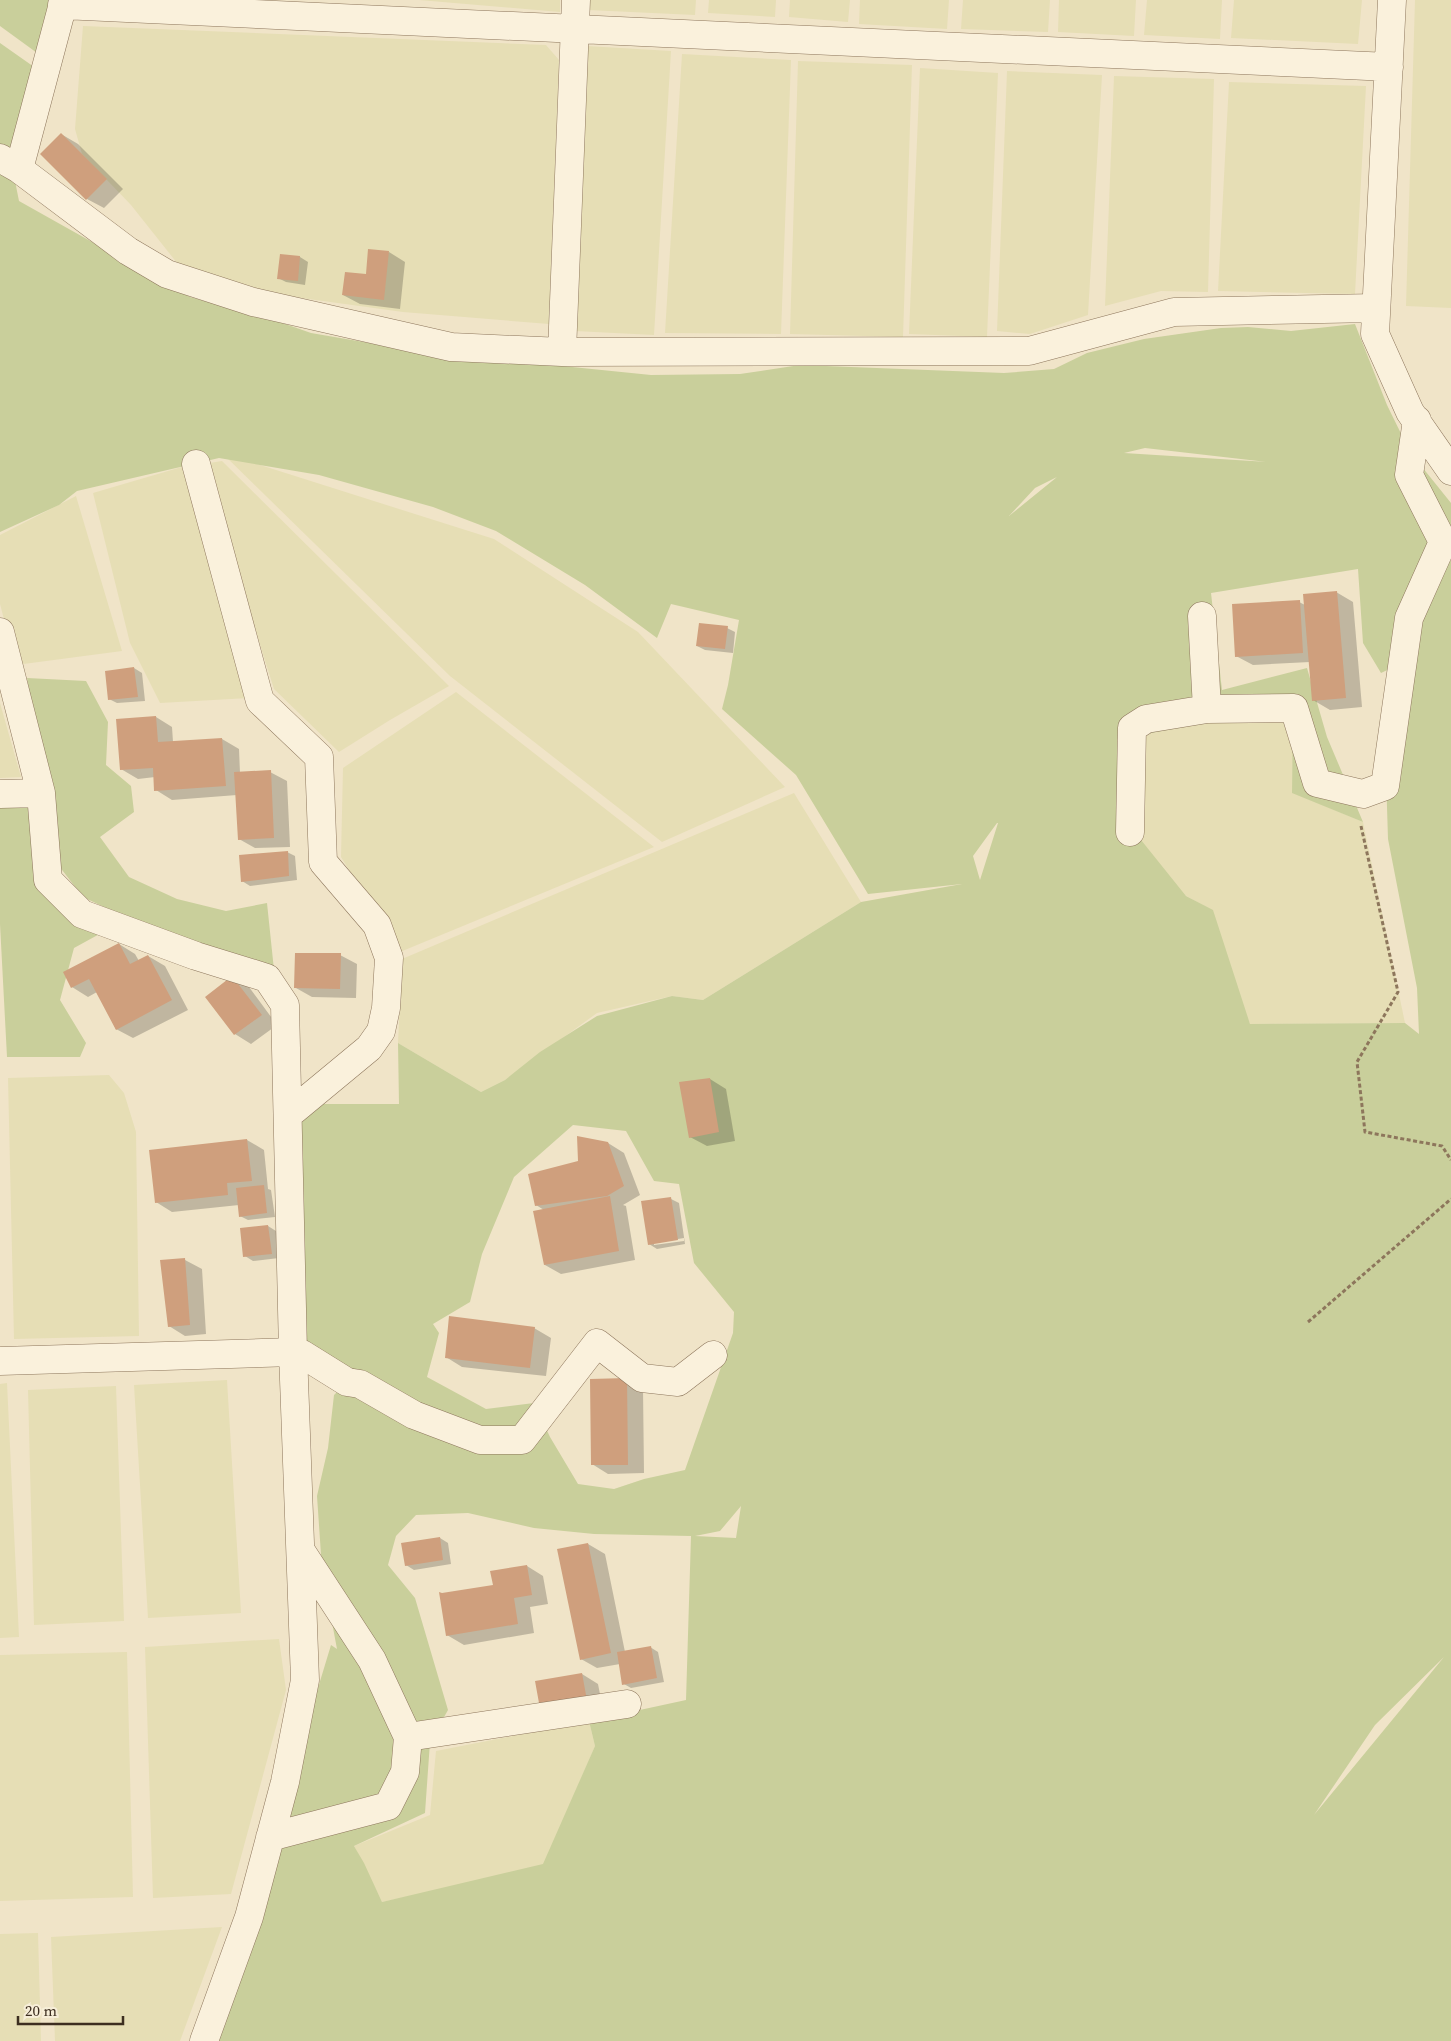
<svg xmlns="http://www.w3.org/2000/svg" width="1451" height="2041" font-family="'Source Serif 4',serif">
  <style>
    .farmland { fill: #e6deb5; fill-rule: evenodd }
    .green { fill: #c9cf9b; fill-rule: evenodd }
    .shadow { fill: #0003; fill-rule: evenodd }
    .building { fill: #cf9f7d }
    .lines { fill: none; stroke-linecap: round; stroke-linejoin: round }
    .minor-casing { stroke: #8d765c; stroke-width: 29 }
    .path { stroke: #8d765c; stroke-width: 3; stroke-dasharray: 4 2.5; stroke-linecap: butt }
    .minor { stroke: #faf1dc; stroke-width: 28 }
  </style>
  <rect width="100%" height="100%" fill="#f0e4c8"/>
  <path class="farmland" d="M419 0H560V12Z
    M588 0H696L695 15 588 10Z
    M709 0H776L775 17 708 13Z
    M790 0H850L848 22 789 17Z
    M860 0H949L947 29 859 24Z
    M963 0H1050L1048 32 961 29Z
    M1059 0H1136L1134 36 1058 32Z
    M1147 0H1222L1220 39 1144 35Z
    M1234 0H1362L1358 44 1231 38Z
    M1415 0H1451V308L1406 306Z
    M83 26 546 45 559 60 549 324 403 312 193 283 131 205 82 154 75 129Z
    M587 46 671 51 654 335 575 331Z
    M682 54 791 60 781 334 665 333Z
    M798 61 912 65 903 337 790 334Z
    M920 68 998 73 987 337 909 334Z
    M1007 71 1102 75 1088 315 1030 334 997 331Z
    M1114 76 1214 79 1208 292 1161 291 1105 306Z
    M1229 82 1366 86 1355 294 1218 291Z
    M222 453 494 539 638 632 785 787 662 842 450 676Z
    M222 461 449 686 390 720 339 752 274 689 203 464Z
    M1282 463 1317 493 1354 561 1211 592 1213 693 1120 706 1117 739 1294 708 1292 792 1363 822 1405 1023 1250 1024 1224 960 1213 911 1137 868 1162 901 984 870 1009 822 1037 742V639L1004 520 1080 468ZM1117 744 1134 865 1109 833Z
    M185 466 249 698 160 703 130 643 93 493Z
    M76 496 122 651 16 665 0 604V535Z
    M456 692 654 847 400 952 341 857 343 768Z
    M0 703 21 777 0 778Z
    M794 793 861 902 703 1000 672 996 597 1013 505 1080 481 1092 398 1043 402 959Z
    M109 1075 124 1093 136 1132 139 1336 14 1339 8 1078Z
    M227 1380 241 1613 148 1618 134 1385Z
    M7 1383 19 1637 0 1638V1384Z
    M116 1386 124 1621 34 1625 28 1390Z
    M279 1639 286 1690 231 1894 153 1898 145 1647Z
    M127 1652 133 1897 0 1901V1655Z
    M589 1721 595 1746 543 1868 382 1902 354 1846 430 1815 436 1751Z
    M222 1927 180 2041H55L51 1937Z
    M38 1933 41 2041H0V1934Z"/>
  <path class="green" d="M0 0H54L44 58 0 26Z
    M0 43 37 69 15 181 19 201 190 297 271 319 311 333 387 346 464 356 651 375 740 374 800 365 1004 373 1054 369 1087 353 1144 339 1221 328 1248 327 1291 331 1355 324 1387 405 1410 452 1451 503V537L1443 542 1412 576 1409 618 1400 664 1381 673 1363 643 1358 569 1211 593 1222 690 1307 668 1327 737 1363 822 1292 793 1293 708 1117 739 1129 825 1186 896 1213 910 1250 1024 1405 1023 1419 1034 1417 988 1388 839 1386 775 1405 648 1447 561H1451V2041H207L213 2035 331 1645 337 1649 322 1569 317 1496 328 1448 334 1395 347 1382 302 1354 297 1124 317 1104H399L398 1043 481 1092 505 1080 540 1052 597 1016 672 996 703 1000 861 902 962 884 868 894 796 775 722 709 728 685 739 620 671 604 657 638 585 585 496 531 433 507 319 475 219 458 77 491 59 505 0 532ZM1145 448 1267 462H1268L1124 453ZM1057 477 1009 516 1035 488ZM997 823H998L980 880 973 856ZM573 1125 626 1131 654 1181 679 1184 694 1263 734 1312 733 1333 685 1470 644 1479 614 1489 578 1484 550 1437 534 1403 486 1409 427 1377 439 1333 433 1324 470 1302 482 1254 514 1177ZM741 1506 736 1538 695 1536 720 1531ZM468 1513 534 1528 594 1534 691 1536 686 1700 589 1721 595 1746 543 1864 382 1902 364 1863 354 1846 425 1813 430 1742 448 1710 415 1598 388 1565 396 1536 416 1515ZM1444 1657 1314 1815 1375 1725Z
    M27 678 86 681 108 722 106 765 131 786 134 812 100 837 129 877 177 899 226 911 267 903 274 970 144 926 83 897 59 866Z
    M32 793 55 887 105 931 74 948 60 1000 86 1043 80 1057H7L0 924V794Z"/>
  <path class="shadow" d="M61 134 78 144 123 189 104 208 87 199Z
    M389 252 405 262 400 309 360 304 343 295 367 276Z
    M281 255 300 257 308 262 305 285 286 282 278 278Z
    M1336 592 1353 602 1362 707 1330 710 1313 700 1310 662 1253 665 1236 656 1299 602 1305 605Z
    M727 628 735 632 733 653 705 650 697 646Z
    M134 668 142 673 145 701 117 703 109 699Z
    M156 717 172 727 173 742 222 739 239 749 240 773 270 772 287 781 290 847 255 848 239 839 237 795 172 800 156 790 155 777 138 779 121 769Z
    M287 852 295 856 297 880 250 886 242 881Z
    M119 944 135 954 139 961 148 956 165 966 188 1010 133 1038 116 1029 97 992 88 997 72 987Z
    M340 955 357 964 356 998 312 997 296 988Z
    M233 978 249 987 277 1025 251 1044 235 1034Z
    M710 1079 726 1089 735 1141 707 1146 690 1137Z
    M247 1140 264 1150 268 1189 271 1190 275 1217 248 1220 240 1216 239 1205 172 1212 156 1202Z
    M608 1143 624 1153 640 1195 623 1205 626 1206 635 1260 561 1274 545 1265 544 1210 536 1205 580 1162Z
    M671 1199 679 1203 685 1244 657 1249 649 1244ZM684 1238V1241L654 1245V1243Z
    M268 1226 276 1231 279 1258 253 1261 245 1256Z
    M185 1260 202 1269 206 1334 185 1336 169 1326 161 1261Z
    M534 1328 551 1338 546 1376 462 1367 446 1357Z
    M627 1379 643 1389 644 1473 608 1474 592 1464Z
    M440 1538 448 1543 451 1564 414 1570 406 1565Z
    M588 1544 605 1554 625 1652 650 1647 658 1652 664 1682 631 1688 624 1684 620 1664 597 1668 581 1659Z
    M527 1566 543 1576 548 1604 530 1607 534 1633 464 1645 447 1635 494 1586Z
    M582 1674 598 1684 604 1715 559 1722Z"/>
  <path class="building" d="M61 133 107 179 86 200 40 154Z
    M368 249 389 251 384 300 342 295 345 272 366 274Z
    M280 254 300 256 298 281 277 279Z
    M1337 591 1346 698 1312 701 1303 594Z
    M1300 600 1303 653 1235 657 1232 604Z
    M699 623 728 626 725 649 696 646Z
    M134 667 138 697 108 700 105 671Z
    M156 716 158 742 222 738 226 786 154 791 153 768 120 770 116 719Z
    M271 770 274 838 238 840 234 772Z
    M288 851 289 876 241 882 239 855Z
    M119 943 130 964 148 955 172 1000 116 1030 89 979 71 988 63 972Z
    M295 953H341L340 989 294 988Z
    M232 976 262 1015 234 1035 205 997Z
    M710 1078 719 1132 689 1138 679 1082Z
    M577 1136 608 1142 624 1186 607 1196 535 1206 528 1174 578 1161Z
    M247 1139 252 1181 227 1183 228 1195 155 1203 149 1150Z
    M264 1185 267 1213 239 1217 236 1188Z
    M610 1196 619 1251 544 1265 533 1211Z
    M671 1197 678 1240 648 1245 641 1201Z
    M268 1225 272 1254 243 1257 240 1228Z
    M185 1258 190 1325 168 1327 160 1260Z
    M449 1316 535 1327 530 1368 445 1358Z
    M627 1378 628 1465H591L590 1379Z
    M440 1537 443 1560 405 1566 401 1543Z
    M588 1543 611 1653 580 1660 557 1549Z
    M527 1565 532 1595 514 1598 518 1624 446 1636 439 1592 442 1593 493 1585 490 1571Z
    M651 1646 657 1678 622 1685 617 1652Z
    M582 1673 588 1706 541 1714 535 1681Z"/>
  <g class="lines">
    <g class="minor-casing">
      <path id="minor" d="M1392 0 1375 334 1410 412 1451 471
        M62 5 1389 67
        M0 158 19 169 128 251 167 274 253 302 451 347 562 352 1029 351 1174 312 1376 308
        M19 169 64 0
        M562 352 576 0
        M196 464 260 701 319 757 323 862 377 925 389 958 386 1008 381 1031 369 1048 288 1115
        M1202 616 1207 709 1294 708 1317 783 1363 794 1385 786 1409 618 1443 542 1409 475 1417 420
        M0 632 41 793 48 880 82 914 196 956 267 978 285 1005 293 1352 305 1680 285 1782 249 1917 204 2041
        M0 794 41 793
        M1130 832 1132 728 1146 719 1207 709
        M0 1361 293 1352 302 1354 347 1382 360 1384 414 1415 480 1440H522L597 1343 642 1378 678 1382 713 1355
        M408 1737 627 1704
        M270 1837 388 1806 405 1772 408 1737 372 1660 301 1551"/>
    </g>
    <path class="path" d="M1361 826 1398 992 1357 1062 1365 1132 1442 1146 1451 1160
      M1308 1322 1451 1199"/>
    <use href="#minor" class="minor"/>
  </g>
  <path d="M18 2016v8h105v-8" fill="none" stroke="#3d2e20" stroke-width="2.5"/>
  <text x="25" y="2016" font-size="15" fill="#3d2e20" stroke="#f7eed8" stroke-width="4" paint-order="stroke">20 m</text>
</svg>
